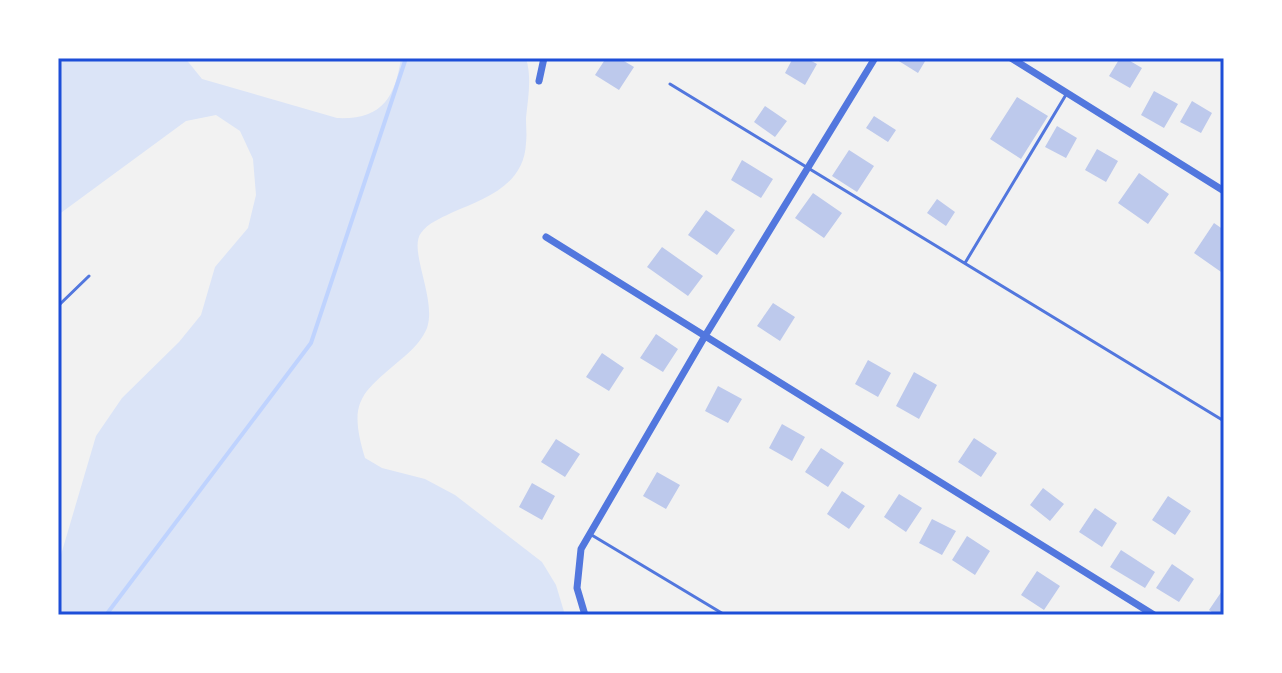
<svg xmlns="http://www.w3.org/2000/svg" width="1282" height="673" font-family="'Source Sans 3',sans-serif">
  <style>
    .green { fill: #dbe4f7 }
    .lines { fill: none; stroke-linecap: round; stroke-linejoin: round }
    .stream { stroke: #bfd3fe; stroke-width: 4 }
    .building { fill: #bdc9ec }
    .service { stroke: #5277de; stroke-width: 3 }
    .minor { stroke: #5277de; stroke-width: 7 }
    .neatline { fill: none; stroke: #1d4ed8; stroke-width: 3 }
  </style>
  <rect width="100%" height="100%" fill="#f2f2f2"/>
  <path class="green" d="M58 58H185L202 79 337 118C381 120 395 99 401 58H526C532 78 528 98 526 118 526 127 527 135 526 143 524 186 485 198 451 213 441 218 428 223 421 233 408 250 437 299 427 328 422 340 414 348 405 356 362 393 347 399 365 458L382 468 425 479 455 495 542 562 556 585 565 615H58V565L96 436 122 398 179 342 201 315 215 267 248 228 256 195 253 159 240 131 216 115 186 121 58 215Z"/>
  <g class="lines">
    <path class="stream" d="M106 615 311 343 406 58"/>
  </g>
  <path class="building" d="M606 58H619L634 67 619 90 595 75Z
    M793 58H806L817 64 805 85 785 73Z
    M894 58H927L918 73Z
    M1120 58H1125L1142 68 1130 88 1109 76Z
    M1154 91 1178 104 1164 128 1141 115Z
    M1017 97 1048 116 1021 159 990 139Z
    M1192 101 1212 113 1201 133 1180 122Z
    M765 106 787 121 775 137 754 122Z
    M874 116 896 130 888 142 866 128Z
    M1057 126 1077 138 1066 158 1045 147Z
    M1097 149 1118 161 1106 182 1085 170Z
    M849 150 874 166 857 192 832 176Z
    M742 160 773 179 761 198 731 180Z
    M1139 173 1169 194 1148 224 1118 203Z
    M813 193 842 213 824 238 795 218Z
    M937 199 955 212 946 226 927 213Z
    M706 210 735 230 717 255 688 235Z
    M1214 223 1224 230V274L1194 253Z
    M662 247 703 276 688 296 647 267Z
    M773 303 795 317 780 341 757 326Z
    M656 334 678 349 663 372 640 358Z
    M602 353 624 368 609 391 586 377Z
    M868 360 891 373 878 397 855 384Z
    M914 372 937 385 919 419 896 406Z
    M718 386 742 399 728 423 705 411Z
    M782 424 805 437 792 461 769 448Z
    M974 438 997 453 981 477 958 462Z
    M556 439 580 454 565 477 541 462Z
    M821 448 844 463 828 487 805 472Z
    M657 472 680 485 666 509 643 496Z
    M532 483 555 496 542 520 519 507Z
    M1043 488 1064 504 1050 521 1030 505Z
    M842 491 865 506 849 529 827 514Z
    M899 494 922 508 906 532 884 517Z
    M1168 496 1191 511 1175 535 1152 520Z
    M1095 508 1117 523 1102 547 1079 532Z
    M932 519 956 531 942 555 919 543Z
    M967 536 990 551 975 575 952 560Z
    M1121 550 1155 572 1145 588 1110 567Z
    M1172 564 1194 579 1179 602 1156 588Z
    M1037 571 1060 586 1044 610 1021 595Z
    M1224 588V615H1216L1209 610Z"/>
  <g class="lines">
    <path class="service" d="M670 84 1224 421
      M965 263 1067 93
      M58 306 89 276
      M590 534 725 615"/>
    <path class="minor" d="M1011 58 1224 191
      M539 81 544 58
      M546 237 1154 615
      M585 615 577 588 581 549 705 336 875 58"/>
  </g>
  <rect width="1282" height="673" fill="none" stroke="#ffffff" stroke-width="120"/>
  <rect x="60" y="60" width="1162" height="553" class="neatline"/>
</svg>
